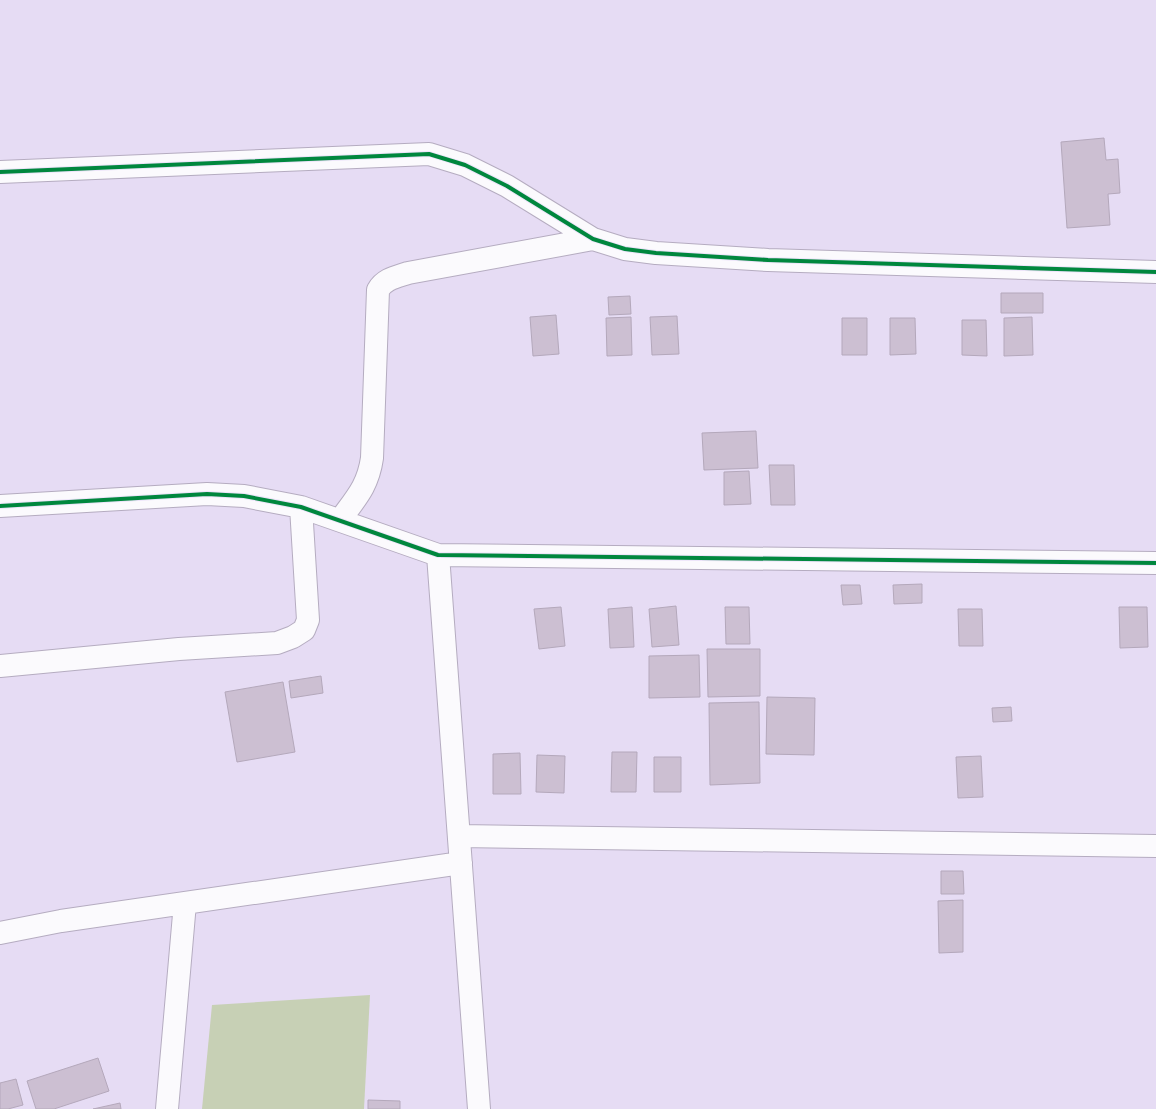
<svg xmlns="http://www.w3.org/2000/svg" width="1156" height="1109" font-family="Raleway,sans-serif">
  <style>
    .green { fill: #c7d0b5 }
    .building { fill: #ccbfd2; stroke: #b4a8bb }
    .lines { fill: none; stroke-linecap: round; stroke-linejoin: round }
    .street-casing { stroke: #b5acc0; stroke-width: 24 }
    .street { stroke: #fbfafd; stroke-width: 22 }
    .cycleway-casing { stroke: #ede4fa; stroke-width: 6 }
    .cycleway { stroke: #00873e; stroke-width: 4 }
  </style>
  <rect width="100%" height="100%" fill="#e6dcf4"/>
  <path class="green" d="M370 995 364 1109H202L212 1005Z"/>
  <path class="building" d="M1104 138 1106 160 1118 159 1120 193 1108 194 1110 225 1067 228 1061 142Z
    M1001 293H1043V313H1001Z
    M630 296 631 314 609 315 608 297Z
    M556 315 559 354 533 356 530 317Z
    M677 316 679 354 652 355 650 317Z
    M631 317 632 355 607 356 606 318Z
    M1032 317 1033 355 1004 356V318Z
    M842 318H867V355H842Z
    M890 318H915L916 354 890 355Z
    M962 320H986L987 356 962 355Z
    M756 431 758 468 704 470 702 433Z
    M769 465H794L795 505H771Z
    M749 471 751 504 724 505V472Z
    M922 584V603L894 604 893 585Z
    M841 585H860L862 604 843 605Z
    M676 606 679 645 652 647 649 609Z
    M561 607 565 646 539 649 534 609Z
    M632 607 634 647 610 648 608 609Z
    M725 607H749L750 644H726Z
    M1119 607H1147L1148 647 1120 648Z
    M958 609H982L983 646H959Z
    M707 649H760V696L708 697Z
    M699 655 700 697 649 698V656Z
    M321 676 323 693 291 698 289 681Z
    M283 682 295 752 237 762 225 692Z
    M767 697 815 698 814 755 766 754Z
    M759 702 760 783 710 785 709 703Z
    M1011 707 1012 721 993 722 992 708Z
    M612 752H637L636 792H611Z
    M520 753 521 794H493V754Z
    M537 755 565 756 564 793 536 792Z
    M981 756 983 797 958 798 956 757Z
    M654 757H681V792H654Z
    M941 871H963L964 894H941Z
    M963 900V952L939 953 938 901Z
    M98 1058 109 1091 54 1109H36L27 1081Z
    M16 1079 23 1105 8 1109H0V1083Z
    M368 1100 400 1101V1109H368Z
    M120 1103 121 1109H93Z"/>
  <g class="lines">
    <g class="street-casing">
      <path id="street" d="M0 172 429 154 465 165 507 186 593 239 625 249 656 253 768 260 1156 272
        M0 506 207 494 244 496 301 507 438 555 1156 563
        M340 520C356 498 368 486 372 458L378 290C384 279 396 277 408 273L593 239
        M438 555 479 1109
        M0 666 179 649 277 643 293 637 304 630 308 620 301 507
        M459 836 1156 846
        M0 933 61 921 461 863
        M167 1109 185 903"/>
    </g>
    <use href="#street" class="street"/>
    <g class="cycleway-casing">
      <path id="cycleway" d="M0 172 429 154 465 165 507 186 593 239 625 249 656 253 768 260 1156 272
        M0 506 207 494 244 496 301 507 438 555 1156 563"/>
    </g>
    <use href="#cycleway" class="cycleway"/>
  </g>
</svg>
